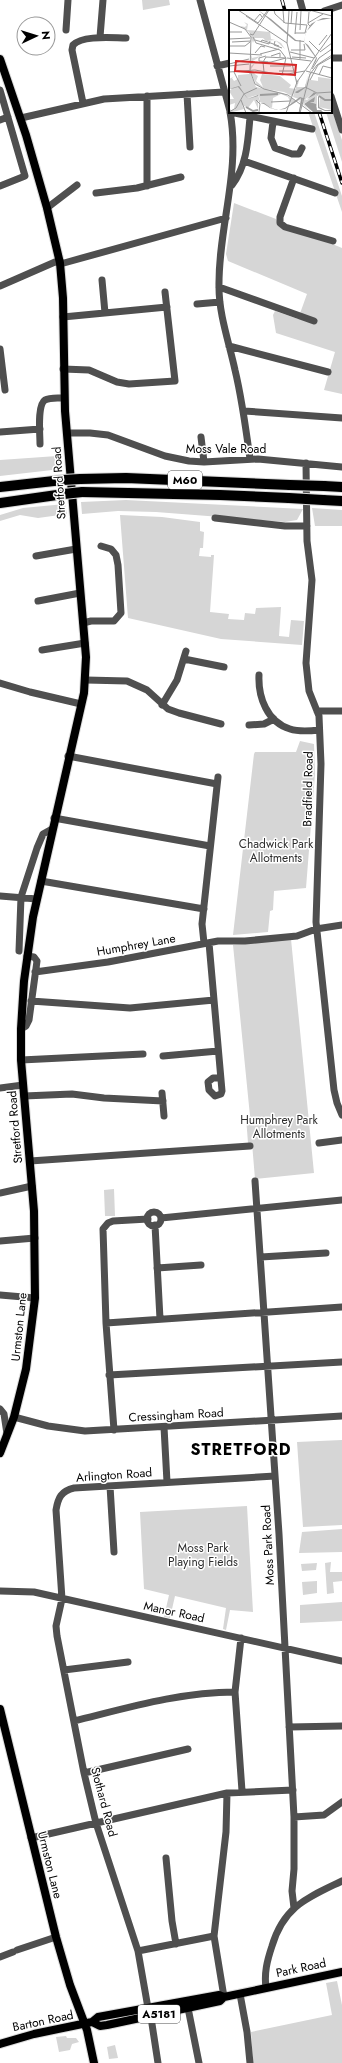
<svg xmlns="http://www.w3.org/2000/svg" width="342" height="2063" font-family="Jost,sans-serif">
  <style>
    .green { fill: #d6d6d6 }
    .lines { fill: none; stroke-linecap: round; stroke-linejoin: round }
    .major-casing { stroke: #dbdbdb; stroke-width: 10 }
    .highway-casing { stroke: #dbdbdb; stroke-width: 12 }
    .minor { stroke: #4f4f4f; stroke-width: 7 }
    .major { stroke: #000; stroke-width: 8 }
    .highway { stroke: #000; stroke-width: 10 }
    .rail-casing { stroke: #000; stroke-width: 3.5 }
    .rail { stroke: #fff; stroke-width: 2; stroke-dasharray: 6; stroke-linecap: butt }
    .highway-bridge-casing { stroke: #dbdbdb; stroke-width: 12; stroke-linecap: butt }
    .highway-bridge { stroke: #000; stroke-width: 10 }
    .labels { text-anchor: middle; stroke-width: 3; stroke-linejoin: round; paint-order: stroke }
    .shield { fill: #fff; stroke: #4c4c4c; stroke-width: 1 }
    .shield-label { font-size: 11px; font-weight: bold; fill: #000 }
    .street-label { font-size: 12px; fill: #000; stroke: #fff }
    .park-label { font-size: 12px; fill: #2d2d2d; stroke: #fff }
    .district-label { font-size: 16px; font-weight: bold; letter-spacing: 1px; fill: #000; stroke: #fff }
    .inset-river { fill: none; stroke: #9d9d9d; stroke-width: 2 }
    .inset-road { fill: none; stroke: #999; stroke-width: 1 }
    .view { fill: #d62828; fill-opacity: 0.15; stroke: #d62828; stroke-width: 2 }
    .inset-edge { fill: none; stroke: #000; stroke-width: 2 }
  </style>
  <rect width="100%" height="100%" fill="#fff"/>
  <path class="green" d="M142 0H169L170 5 143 10Z
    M331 107 342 140V162L326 112H331Z
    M308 112H314L342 196V212Z
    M234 203 276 219 277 221 342 248V394L324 390 335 352 276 333 273 315 275 311 298 319 307 294 228 261 226 254Z
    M57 456 61 469 0 476V460Z
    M126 500 303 509 297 520 285 522 156 512 118 511 82 514 81 502Z
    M65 504 67 514 38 518 20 515 0 521V515L23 508Z
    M312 508 342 510V526H315Z
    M120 515 162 517 200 522V531L204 532 203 548H200L199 556 211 557V555H214L210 612 229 614 228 619 244 620 245 613 255 614 256 608 281 607 279 636 289 637 291 620 304 621 302 645 221 639 128 618Z
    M300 741 314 744 315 774 306 888 274 891 273 910 270 911 268 932 233 935 254 754 255 752H296Z
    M291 939 314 1173 255 1179 252 1143H248L246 1117 250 1116 233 945Z
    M114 1189 115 1216H105L104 1190Z
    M342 1440V1525L303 1527 297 1442Z
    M247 1506 253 1612 230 1610 226 1630 223 1629 226 1608 175 1596 170 1618 164 1617 169 1595 144 1589 140 1512Z
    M342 1529V1552L299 1553 302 1532Z
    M331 1562 330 1572H342V1581L333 1582 334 1593 327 1594 325 1563Z
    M317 1563 316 1570 302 1571 301 1564Z
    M317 1581V1593L303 1595 302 1582Z
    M342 1602V1621L300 1623V1605Z
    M337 1981 342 2005V2063H253L251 2032 332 2015 326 1983Z
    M66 2036 67 2038H76L79 2042 72 2044 70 2050 59 2052 56 2037Z
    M115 2045 118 2058 109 2059 107 2047Z"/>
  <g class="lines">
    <g class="major-casing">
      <path id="major" d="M0 59 26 135 47 208 60 263 63 298 65 411 86 657 84 693 33 917 24 981 21 1029V1060L34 1211 35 1298 26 1369 14 1417 0 1453
        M0 1709 56 1937 70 1985 87 2030 94 2063
        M92 2022 100 2026 107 2025 220 2001 224 1997 342 1972
        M0 2044 34 2034 92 2022 98 2017 219 1995 224 1997"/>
    </g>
    <g class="highway-casing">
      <path id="highway" d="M80 479 126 478 290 485
        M324 486 342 487
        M0 487 63 480
        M82 492 220 495 289 498
        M323 500 342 501
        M0 503 64 494"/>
    </g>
    <path class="minor" d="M200 0 230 111
      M300 0 303 11
      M324 11 342 5
      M66 30 68 0
      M100 37 103 0
      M331 58H342
      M217 66 230 63
      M0 90 25 176 0 186
      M187 94 190 147
      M331 96 342 130
      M83 103 72 50 73 45C83 35 112 38 126 38
      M230 112C241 171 218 228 219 287 219 315 229 342 235 370 242 399 246 429 250 459
      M230 112 312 129
      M21 118 104 99 224 92
      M0 120 8 117
      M273 122 271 138 275 148 292 154H299L302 148
      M244 161 335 193
      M294 178 280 217V223L285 227 333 241
      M232 185C247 166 248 140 250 117
      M147 186V96
      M96 193 137 188 181 177
      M47 208 77 185
      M102 280 105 313
      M0 286 55 262 64 263 226 218
      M219 287 314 321
      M197 304 220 302
      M63 317 167 307
      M229 346 328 372
      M0 349 5 390
      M63 369 89 370 117 382 129 384 175 381 165 292
      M244 411 342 418
      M0 432 40 429
      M67 433H90L108 435 165 456 189 461 204 462 258 459 342 467
      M201 437 204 462
      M40 444C40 434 37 405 45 400 50 397 58 398 64 398
      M306 463 307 541 312 580 306 663 309 691 319 716 321 764 316 922 334 1090 337 1103 342 1115
      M215 518 285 526H307
      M36 556 76 549
      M38 601 80 593
      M83 623 91 621H114L121 613 118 565 116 555 111 549 101 546
      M42 650 85 643
      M184 659 224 667
      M259 675C258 697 267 722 290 729 299 732 310 731 319 730
      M86 680 127 681 147 690 168 709 179 713 221 724
      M0 683 30 692 81 704
      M162 705 177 680 186 651
      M317 711H342
      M249 725 264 724 274 719
      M68 756 217 784
      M54 818 210 846
      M41 881 204 909
      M0 896 37 899
      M204 943 202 924 218 777
      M209 943 222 1091 221 1094 215 1096 209 1090 208 1082 213 1078H220
      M19 951 21 897 37 848 43 834 52 829
      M35 972 108 962 218 941H245L297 936 316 929 342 925
      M31 1001 130 1008 214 1000
      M21 1029 26 1026 29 1020 37 961 34 957 27 956
      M163 1056 218 1051
      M21 1060 143 1054
      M0 1088 23 1085
      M162 1093 164 1116
      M24 1096 72 1094 104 1098 163 1101
      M319 1143 342 1140
      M30 1161 250 1146
      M255 1181 279 1534 294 1817V1869L292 1891 294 1908
      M0 1193 32 1186
      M147 1219a7 7 0 1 1 14 0a7 7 0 1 1-14 0Z
      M161 1218 342 1200
      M155 1225 160 1319
      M0 1241 35 1238
      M261 1257 326 1253
      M157 1268 201 1265
      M0 1295 35 1298
      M106 1323 342 1307
      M109 1375 342 1362
      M0 1409 4 1414 7 1434
      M14 1417 48 1426 85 1431 342 1416
      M164 1427 167 1482
      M114 1430 106 1323 103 1229 108 1223 113 1221 148 1219
      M110 1486 114 1552
      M0 1591 34 1592 342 1661
      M241 1638 235 1692 242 1791
      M64 1670 128 1662
      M74 1721C127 1708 180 1692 235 1692
      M289 1727 342 1726
      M84 1773 188 1749
      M294 1817 324 1815 342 1802
      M31 1838 227 1793 293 1790
      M166 1858 172 1921 176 1944
      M17 1950 56 1937
      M138 1951 214 1936
      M0 1957 13 1952
      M266 1988C264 1973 267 1961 272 1946 284 1906 307 1898 342 1881
      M240 1994 247 2032 250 2063
      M224 1997 214 1936 226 1832 227 1793
      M148 2008 138 1951 96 1823 84 1773 57 1636 56 1626 62 1599 56 1510C58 1498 61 1491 74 1488L275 1476
      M188 2008 199 2063
      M152 2024 158 2063"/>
    <use href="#major" class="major"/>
    <use href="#highway" class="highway"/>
    <g class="rail-casing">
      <path id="rail" d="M282 0 285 11
        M319 112 342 183"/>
    </g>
    <use href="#rail" class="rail"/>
    <g class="highway-bridge-casing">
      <path id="highway-bridge" d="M63 480 80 479
        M290 485 324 486
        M64 494 82 492
        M289 498 323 500"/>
    </g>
    <use href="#highway-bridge" class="highway-bridge"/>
  </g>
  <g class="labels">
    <g class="shield">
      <rect x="168" y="471" width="34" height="18" rx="3"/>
      <rect x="138" y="2005" width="42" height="18" rx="3"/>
    </g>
    <g class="shield-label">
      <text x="185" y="484">M60</text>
      <text x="159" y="2018">A5181</text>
    </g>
    <g class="street-label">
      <text x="226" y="453">Moss Vale Road</text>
      <text transform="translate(59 483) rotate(-94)" y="4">Stretford Road</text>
      <text transform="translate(308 789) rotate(-89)" y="4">Bradfield Road</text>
      <text transform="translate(136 945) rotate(-10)" y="4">Humphrey Lane</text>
      <text transform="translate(15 1127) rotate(-95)" y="4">Stretford Road</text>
      <text transform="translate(19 1327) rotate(-84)" y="4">Urmston Lane</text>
      <text transform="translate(176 1415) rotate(-3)" y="4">Cressingham Road</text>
      <text transform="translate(114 1475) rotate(-4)" y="4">Arlington Road</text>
      <text transform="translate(268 1545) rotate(-93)" y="4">Moss Park Road</text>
      <text transform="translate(174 1612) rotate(12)" y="4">Manor Road</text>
      <text transform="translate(104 1802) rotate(75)" y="4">Stothard Road</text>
      <text transform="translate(50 1865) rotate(76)" y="4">Urmston Lane</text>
      <text transform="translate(301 1968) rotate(-12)" y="4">Park Road</text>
      <text transform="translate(43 2021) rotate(-12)" y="4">Barton Road</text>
    </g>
    <g class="park-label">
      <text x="276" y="848">Chadwick Park<tspan x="276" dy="14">Allotments</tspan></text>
      <text x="279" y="1124">Humphrey Park<tspan x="279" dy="14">Allotments</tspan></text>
      <text x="203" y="1552">Moss Park<tspan x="203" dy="14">Playing Fields</tspan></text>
    </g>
    <g class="district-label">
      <text x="241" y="1455">STRETFORD</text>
    </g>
  </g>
  <g transform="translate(229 10)">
    <rect width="103" height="103" fill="#fff"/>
    <path d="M15 12 19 14 18 20 21 16 18 20 41 22 42 29 46 30 52 33 56 39H60H56L46 30 37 31 34 28H26L24 33 20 22 11 16 16 17 18 15ZM22 44 23 48 32 46 22 52V56L26 53 21 61 29 66 27 71 34 77 31 70 33 64 51 66 62 75 60 78 67 79V69L70 71 68 77H76L79 68 81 63H83L79 69 82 70 89 71V67L103 69V100L90 97 91 87 85 82 78 88H73L78 90 85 84 88 85V96L80 91 74 94 85 103 73 94 74 89 70 90 72 93 69 90 70 89 64 87 65 83 63 86 55 82 36 79 28 75 22 64 21 59ZM20 60 27 77 54 83 67 91 62 94 59 87 52 84 44 88 43 98 31 92 30 86 28 85 18 88 29 86V99L25 90 19 98 13 95 15 99 0 103V98L2 100H5L7 97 5 99 6 93 0 95V89H5L0 81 4 78H0V69L6 66 3 68 5 71 9 69V65L20 64Z" fill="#d6d6d6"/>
    <path d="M29 0 42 9 67 30 75 31 77 23 79 19 82 14 87 11 94 8H103L87 11 77 22 75 32 79 35 88 48 87 51 79 65 74 88 78 89 85 82 88 84 90 87V97L96 100H101L103 101H96L89 98V86L87 84 78 89H74L70 103 72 88 67 92 56 99 48 100 41 98 35 94 31 93 30 92 29 86 19 89 9 77 2 79H0L10 76 19 89 29 85 31 93H35L42 98 49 100 56 98 71 87 74 88 76 78 69 83H67L66 82 76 77 79 65 87 48 75 32 66 31 61 27ZM86 87 85 92H81L87 94 88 100H92L95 103 84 102 75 94Z" fill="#9d9d9d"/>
    <path class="inset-river" d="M31 85 49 84M90 86 96 90H103M17 97 24 101 29 100"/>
    <path class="inset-road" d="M9 0 29 13 39 0M45 0 46 4 56 13 78 15M54 0 55 13M56 0 82 1M80 0 103 6M60 1 58 33 68 74M80 2 79 14 81 16M17 6 58 33M25 11 31 4 33 7M0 12 16 19 22 27 21 61 26 74 35 79 59 85 83 103M79 13 94 4M62 14 63 1M71 20 72 1M0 22H13M66 23H76L78 15M21 24 24 25 40 0M66 24 68 2M24 27 27 33 51 40 57 48M0 29 21 28M26 30 40 34 41 31M71 30V49M46 31 45 35 53 38M80 31 90 41M3 32 22 31M32 32 33 30 50 36M90 35 98 25M0 36H16L21 32M62 40H76L75 34M61 42 85 48M91 42 103 33M0 43 33 45M26 43 32 36 36 37M31 44 50 39M37 46 30 48V51L39 52M42 46 51 43V47M63 47 77 48M58 48 82 51M90 48 103 39M42 52 57 48 53 65M22 53 42 52M0 54 20 49M0 56 20 54M41 56H62M83 59 90 48M50 61H65M77 61 103 68M0 62 26 60 53 65 76 61M5 62 12 76M35 62 34 52 37 47 57 48M90 65 94 56 102 58 103 56M81 70 89 55 103 47M76 77 88 83 103 82M12 90 17 103M27 90 31 94 30 102M42 92 61 91M0 102 7 98 15 84 28 78M18 103H31M38 103H51M57 103 68 72 103 23M70 103 73 90M71 103 81 64 88 55 103 45"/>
    <path class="view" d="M7 51 67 55 66 65 6 61Z"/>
    <rect width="103" height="103" class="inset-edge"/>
  </g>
  <g transform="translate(36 36) rotate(86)"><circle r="19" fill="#ffffff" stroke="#999999"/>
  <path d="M0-3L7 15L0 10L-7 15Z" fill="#000000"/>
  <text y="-6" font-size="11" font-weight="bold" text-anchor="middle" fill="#000000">N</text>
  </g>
</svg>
